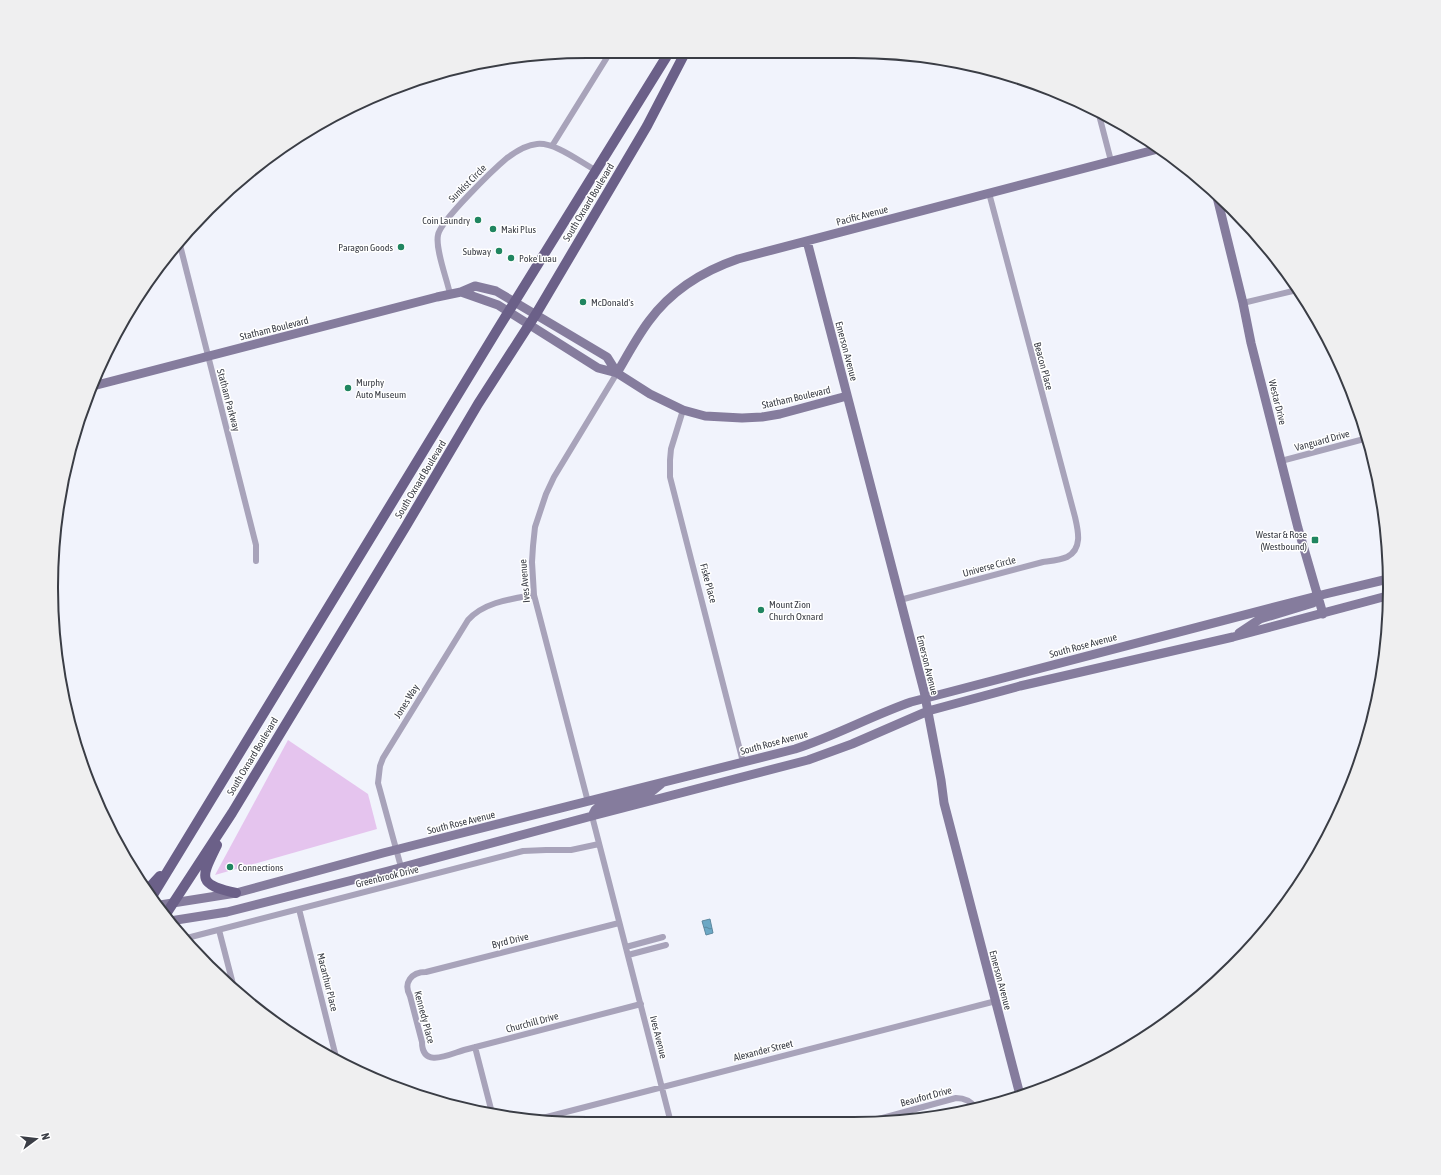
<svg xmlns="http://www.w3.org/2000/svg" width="1441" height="1175" font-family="'Asap Condensed',sans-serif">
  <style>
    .park { fill: #e5c4ee }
    .water { fill: url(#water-ripples); stroke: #5d889f }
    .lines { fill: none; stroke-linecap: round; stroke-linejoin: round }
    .street { stroke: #a8a3ba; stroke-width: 6 }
    .secondary { stroke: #857c9d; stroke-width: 9 }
    .primary { stroke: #6b6088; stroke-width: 10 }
    .poi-dot { fill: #208560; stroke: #fff; stroke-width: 1.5 }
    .labels { text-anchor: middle; stroke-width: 3; stroke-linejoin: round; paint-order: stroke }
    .street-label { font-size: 10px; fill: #3a3d45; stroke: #fff }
    .poi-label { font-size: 10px; fill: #3a3d45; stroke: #fff; text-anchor: start }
    .rim { fill: none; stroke: #3a3d45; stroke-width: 2 }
  </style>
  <defs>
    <pattern id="water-ripples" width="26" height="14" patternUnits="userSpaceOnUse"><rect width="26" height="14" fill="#6ca8c5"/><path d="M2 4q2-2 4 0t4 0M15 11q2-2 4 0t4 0" fill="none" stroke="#5a8aa2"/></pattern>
  </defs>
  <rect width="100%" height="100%" fill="#f1f3fc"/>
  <path class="park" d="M288 740 368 794 377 829 215 875Z"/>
  <path class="water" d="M710 919 713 933 706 935 702 921Z"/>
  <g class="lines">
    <path class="street" d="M1098 111 1111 161
      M552 146 611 51
      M180 245 256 545V561
      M450 294C447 279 435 249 438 235 440 221 494 169 507 158 515 152 526 145 537 144 555 142 580 162 597 171
      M1243 303 1297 290
      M683 410 671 449 670 460V477L743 762
      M1281 461 1368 438
      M900 600 1043 562C1050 561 1061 560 1067 557 1083 549 1078 530 1075 517L989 193
      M588 802 534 595 532 562 533 546 535 527 546 494 554 477 617 373
      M592 816 671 1123
      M401 867 378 783 380 766 383 758 468 620C484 602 511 599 534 595
      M299 909 337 1061
      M619 923 426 972C411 972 403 983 410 996L422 1042C422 1069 450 1054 464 1050L641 1004
      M219 930 234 988
      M183 939 523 851 546 850H571L599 844
      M626 947 663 937
      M628 955 666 945
      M475 1047 492 1113
      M535 1120 996 1001
      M864 1123 956 1098C965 1098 971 1101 976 1108"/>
    <path class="secondary" d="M1216 193 1243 303 1251 343 1298 528 1323 614
      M807 241 924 691 941 780 944 803 1020 1095
      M461 292 498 305 598 368 617 373
      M617 373C627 356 637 337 649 321 671 291 703 271 738 259L1158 149
      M93 386 437 297 461 292 475 286 496 291 607 357 617 373 650 394 683 410 705 416 742 418 762 417 780 414 847 396
      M1239 633 1260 619 1313 603 1317 596
      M592 816 595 810 601 805 650 793 661 784
      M160 905 236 893 383 853 795 749C835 736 871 716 911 702L1317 596 1388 579
      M170 921 227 912 388 871 592 816 808 760 852 744 928 711 1020 686 1233 637 1387 596"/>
    <path class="primary" d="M217 845C201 878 196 884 236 893
      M149 888 160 876
      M153 895 499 327 670 51
      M166 914 232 813 406 526 478 404 536 314 647 126 686 51"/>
  </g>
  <g class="poi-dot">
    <circle cx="478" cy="220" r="4"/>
    <circle cx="493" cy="229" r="4"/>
    <circle cx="401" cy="247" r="4"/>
    <circle cx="499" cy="251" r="4"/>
    <circle cx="511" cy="258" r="4"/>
    <circle cx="583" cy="302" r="4"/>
    <circle cx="348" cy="388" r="4"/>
    <rect x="1311" y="536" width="8" height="8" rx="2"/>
    <circle cx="761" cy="610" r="4"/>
    <circle cx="230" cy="867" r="4"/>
  </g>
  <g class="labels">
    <g class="street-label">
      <text transform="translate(467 183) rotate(-45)" y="4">Sunkist Circle</text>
      <text transform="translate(588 202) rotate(-59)" y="4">South Oxnard Boulevard</text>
      <text transform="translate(862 215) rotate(-15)" y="4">Pacific Avenue</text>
      <text transform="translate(274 328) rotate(-14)" y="4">Statham Boulevard</text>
      <text transform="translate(847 351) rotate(75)" y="4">Emerson Avenue</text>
      <text transform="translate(1044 366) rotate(75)" y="4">Beacon Place</text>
      <text transform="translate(796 397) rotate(-13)" y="4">Statham Boulevard</text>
      <text transform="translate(229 400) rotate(75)" y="4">Statham Parkway</text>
      <text transform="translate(1278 402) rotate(76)" y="4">Westar Drive</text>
      <text transform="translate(1322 440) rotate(-15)" y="4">Vanguard Drive</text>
      <text transform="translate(420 479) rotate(-59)" y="4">South Oxnard Boulevard</text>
      <text transform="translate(989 566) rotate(-15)" y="4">Universe Circle</text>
      <text transform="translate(524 581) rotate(-95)" y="4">Ives Avenue</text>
      <text transform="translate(709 583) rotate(75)" y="4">Fiske Place</text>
      <text transform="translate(1083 645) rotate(-15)" y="4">South Rose Avenue</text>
      <text transform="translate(928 665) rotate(76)" y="4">Emerson Avenue</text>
      <text transform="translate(406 701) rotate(-58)" y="4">Jones Way</text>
      <text transform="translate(774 742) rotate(-15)" y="4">South Rose Avenue</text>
      <text transform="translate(252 756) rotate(-59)" y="4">South Oxnard Boulevard</text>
      <text transform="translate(461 822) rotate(-14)" y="4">South Rose Avenue</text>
      <text transform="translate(387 876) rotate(-14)" y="4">Greenbrook Drive</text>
      <text transform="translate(510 940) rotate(-14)" y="4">Byrd Drive</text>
      <text transform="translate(1001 980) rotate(75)" y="4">Emerson Avenue</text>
      <text transform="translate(328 982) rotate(76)" y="4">Macarthur Place</text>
      <text transform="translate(425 1017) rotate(75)" y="4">Kennedy Place</text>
      <text transform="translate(532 1022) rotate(-15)" y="4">Churchill Drive</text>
      <text transform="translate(659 1037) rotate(76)" y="4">Ives Avenue</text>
      <text transform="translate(763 1050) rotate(-14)" y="4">Alexander Street</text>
      <text transform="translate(926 1096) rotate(-15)" y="4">Beaufort Drive</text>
    </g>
    <g class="poi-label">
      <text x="470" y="224" text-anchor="end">Coin Laundry</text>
      <text x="501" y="233">Maki Plus</text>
      <text x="393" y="251" text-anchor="end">Paragon Goods</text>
      <text x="491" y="255" text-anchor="end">Subway</text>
      <text x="519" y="262">Poke Luau</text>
      <text x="591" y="306">McDonald's</text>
      <text x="356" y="386">Murphy<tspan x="356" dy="12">Auto Museum</tspan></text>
      <text x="1307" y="538" text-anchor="end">Westar &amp; Rose<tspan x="1307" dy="12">(Westbound)</tspan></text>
      <text x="769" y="608">Mount Zion<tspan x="769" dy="12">Church Oxnard</tspan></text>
      <text x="238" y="871">Connections</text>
    </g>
  </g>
  <path d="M0 0H1441V1175H0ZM587 58H854A529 529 0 0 1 1383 587V588A529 529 0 0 1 854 1117H587A529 529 0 0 1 58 588V587A529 529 0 0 1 587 58Z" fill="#efeff0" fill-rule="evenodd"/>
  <path class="rim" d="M587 58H854A529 529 0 0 1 1383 587V588A529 529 0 0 1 854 1117H587A529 529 0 0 1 58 588V587A529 529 0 0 1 587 58Z"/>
  <g transform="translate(36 1139) rotate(75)" stroke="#ffffff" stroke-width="3" paint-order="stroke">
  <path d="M0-3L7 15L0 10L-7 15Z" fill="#3a3d45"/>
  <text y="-6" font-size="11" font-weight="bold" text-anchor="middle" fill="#3a3d45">N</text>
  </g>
</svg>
